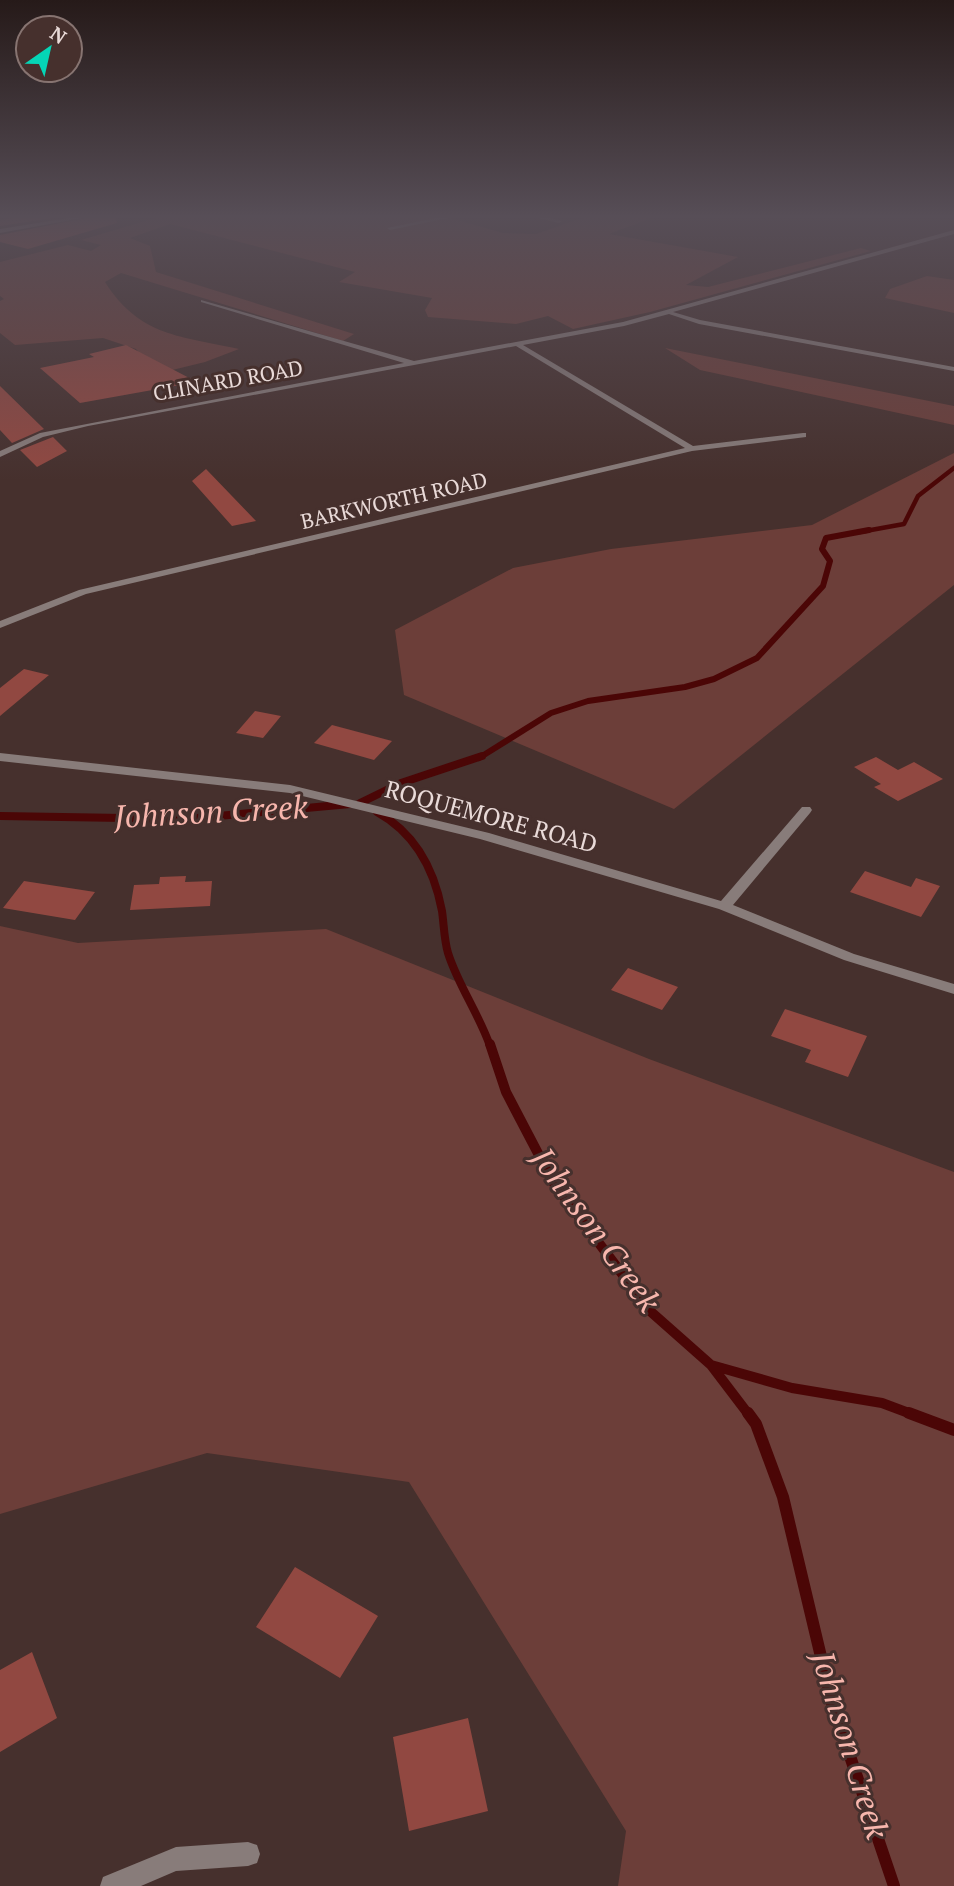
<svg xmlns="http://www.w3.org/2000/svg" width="954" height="1886" font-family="'PT Serif',serif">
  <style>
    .green { fill: #6c3e39 }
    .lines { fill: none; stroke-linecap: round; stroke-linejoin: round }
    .stream-far4 { stroke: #4b0606; stroke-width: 4.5 }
    .stream-far3 { stroke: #4b0606; stroke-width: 6 }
    .stream-far2 { stroke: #4b0606; stroke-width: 8 }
    .stream-far1 { stroke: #4b0606; stroke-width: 10 }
    .stream { stroke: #4b0606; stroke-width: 12 }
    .building { fill: #914841 }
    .street { fill: #887c7a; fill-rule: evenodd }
    .labels { text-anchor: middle; stroke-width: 6; stroke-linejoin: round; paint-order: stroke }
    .far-street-label { font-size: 21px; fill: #e9dad8; stroke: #46302d }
    .street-label { font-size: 24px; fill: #e9dad8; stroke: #46302d }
    .near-water-label { font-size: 32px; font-style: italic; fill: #f7b6ad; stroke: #46302d }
  </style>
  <rect width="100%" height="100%" fill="#46302d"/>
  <path class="green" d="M159 217H446L503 233 536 234 585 217H654L609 234 738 257 686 285 708 287 861 248 871 251 650 312 573 329 548 316 516 324 428 317 425 310 432 298 339 282 355 272 170 224 130 238 150 246 156 272 354 334 343 341 121 273 105 282C140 337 181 336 239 349L205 362 156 374 136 349 103 338 15 345 0 333V301L4 299 0 296V262L68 245 91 251 101 245 81 240Z
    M927 276 954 280V313L885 298 890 289Z
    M665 348 954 406V425L700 370Z
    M954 453V585L674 809 404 695 395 630 513 568 611 549 812 525Z
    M0 926 78 943 326 929 649 1059 954 1172V1886H618L626 1831 409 1482 207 1453 0 1514Z"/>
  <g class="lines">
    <path class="stream-far4" d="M860 532 904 524 918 496 954 468"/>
    <path class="stream-far3" d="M479 758 551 713 588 701 685 687 714 679 757 658 823 586 830 561 822 549 826 538 869 530"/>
    <path class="stream-far2" d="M360 803 401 783 482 756
      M377 812C415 833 434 868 442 911 444 925 444 940 448 953 458 985 479 1014 490 1046
      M0 816 186 819 350 804"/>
    <path class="stream-far1" d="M490 1044 506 1092 553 1182 650 1311 711 1365 749 1415
      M711 1365 792 1388 882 1403 914 1415"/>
    <path class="stream" d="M748 1413 756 1424 783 1497 832 1703 894 1886
      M909 1413 954 1430"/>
  </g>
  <path class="building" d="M19 217H59L0 226V220Z
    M91 217H116L117 223 28 249 0 242V235Z
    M126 345 197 382 80 403 40 368 94 357 89 354Z
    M0 386 44 429 12 443 0 430Z
    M53 437 67 451 37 467 20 450Z
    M206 469 256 521 232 526 192 481Z
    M24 669 49 675 0 716V688Z
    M255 711 281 716 263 738 236 733Z
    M332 725 392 741 374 760 314 743Z
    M876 757 898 770 914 762 943 779 898 801 874 787 881 784 854 767Z
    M865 871 911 887 916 878 940 886 921 917 850 892Z
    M186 876 185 882 212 881 210 906 130 910 134 885 159 884 160 877Z
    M24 881 95 892 75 920 3 908Z
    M628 968 678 987 662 1010 611 990Z
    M785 1009 867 1036 848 1077 805 1062 811 1050 771 1036Z
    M295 1567 378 1616 340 1678 256 1627Z
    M32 1652 57 1718 0 1752V1670Z
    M468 1718 488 1811 409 1831 393 1737Z"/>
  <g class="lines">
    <path class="street" d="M75 217H88L0 233V229Z
      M441 217H453L390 230 387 228Z
      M534 217H546L562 221 559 223Z
      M954 230V234L673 312 700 320 954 367V371L699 324 669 314 624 326 523 345 693 446 803 433H806V437L692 451 86 594 0 628V621L79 590 685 448 516 346 88 426 43 437 0 457V451L40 433 404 363 201 302V300L414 361 623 322Z
      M0 753 290 785 489 833 721 901 802 807H810L812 810 810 813 733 905 854 954 954 984V994L844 960 719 909 480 839 290 793 0 761Z
      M248 1842 257 1845 260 1854 257 1863 248 1866 176 1871 141 1886H100L103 1877 176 1847Z"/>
  </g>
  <linearGradient id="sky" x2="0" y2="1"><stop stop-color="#261a19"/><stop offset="0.45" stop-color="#574e57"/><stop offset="1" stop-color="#574e57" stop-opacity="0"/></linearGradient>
  <rect width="954" height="481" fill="url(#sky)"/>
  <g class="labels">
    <g class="far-street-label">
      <text transform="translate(228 381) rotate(-10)" y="7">CLINARD ROAD</text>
      <text transform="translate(394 501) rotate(-13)" y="7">BARKWORTH ROAD</text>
    </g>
    <g class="street-label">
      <text transform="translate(491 817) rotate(15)" y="8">ROQUEMORE ROAD</text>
    </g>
    <g class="near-water-label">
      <text transform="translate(211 812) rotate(-3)" y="11">Johnson Creek</text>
      <text transform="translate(596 1230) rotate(54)" y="11">Johnson Creek</text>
      <text transform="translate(850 1745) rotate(73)" y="11">Johnson Creek</text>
    </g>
  </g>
  <g transform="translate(49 49) rotate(34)"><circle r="33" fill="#46302d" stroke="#877471" stroke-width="2"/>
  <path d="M0-5L12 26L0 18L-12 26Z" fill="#05d5b6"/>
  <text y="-10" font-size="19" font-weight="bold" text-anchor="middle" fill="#e9dad8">N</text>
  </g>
</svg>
